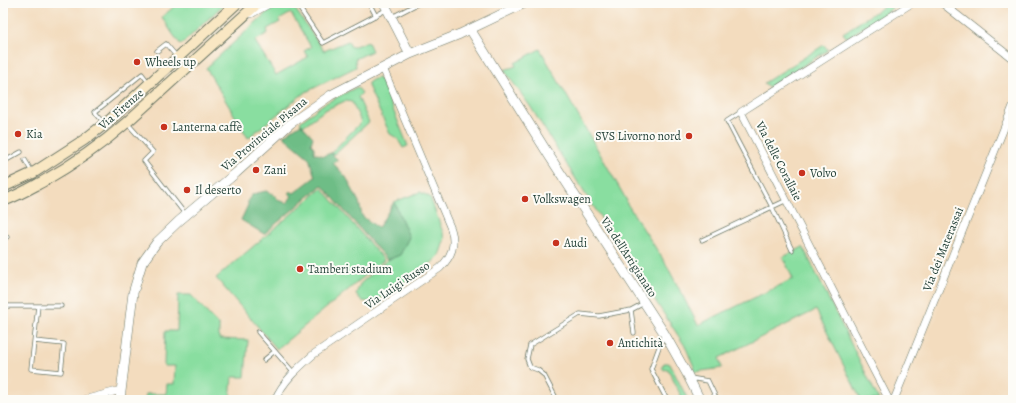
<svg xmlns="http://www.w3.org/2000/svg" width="1016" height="403" font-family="Alegreya,serif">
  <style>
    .green { fill: #89dea0; stroke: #548e6a; fill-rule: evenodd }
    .forest { fill: #6ebd86; stroke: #467d5d }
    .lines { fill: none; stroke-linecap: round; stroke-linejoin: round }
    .service-casing { stroke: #697564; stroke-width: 5 }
    .minor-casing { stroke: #697564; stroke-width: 8 }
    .tertiary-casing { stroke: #697564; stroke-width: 10 }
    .secondary-casing { stroke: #697564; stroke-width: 12 }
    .service { stroke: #fff; stroke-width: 3.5 }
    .minor { stroke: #fff; stroke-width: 7 }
    .tertiary { stroke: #fff; stroke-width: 9 }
    .secondary { stroke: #f9e7c3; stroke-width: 10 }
    .poi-dot { fill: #c8321e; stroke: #fdfcf7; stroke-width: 1.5 }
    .labels { text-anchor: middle; stroke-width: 4; stroke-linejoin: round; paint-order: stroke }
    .poi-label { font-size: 12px; fill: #1f3d34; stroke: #fdfcf7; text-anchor: start }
    .street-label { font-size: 12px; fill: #1f3d34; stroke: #fdfcf7 }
  </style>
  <rect width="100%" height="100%" fill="#fdfcf7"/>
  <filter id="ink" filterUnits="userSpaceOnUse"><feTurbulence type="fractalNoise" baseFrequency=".025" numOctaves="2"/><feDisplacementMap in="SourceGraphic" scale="8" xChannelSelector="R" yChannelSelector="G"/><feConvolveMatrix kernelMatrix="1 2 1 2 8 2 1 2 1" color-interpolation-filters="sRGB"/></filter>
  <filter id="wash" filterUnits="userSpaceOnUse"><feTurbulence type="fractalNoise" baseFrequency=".012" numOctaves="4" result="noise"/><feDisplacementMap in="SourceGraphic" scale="16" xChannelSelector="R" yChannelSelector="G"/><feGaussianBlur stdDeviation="0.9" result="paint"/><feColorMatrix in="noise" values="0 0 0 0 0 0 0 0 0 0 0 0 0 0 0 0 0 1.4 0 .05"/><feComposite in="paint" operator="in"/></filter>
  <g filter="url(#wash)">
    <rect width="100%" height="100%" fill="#f3dcbe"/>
    <path class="green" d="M178 3H221L223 5 181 45 172 33 162 17Z
      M277 3H291L324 51 348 41 351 47 368 42 372 51 355 59 356 67 304 93 248 138 206 68ZM291 13 311 47 304 51 308 57 276 75 255 41 268 33 267 29 280 22 279 20Z
      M889 3H896L889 11 848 37H846L843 33Z
      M824 45 828 50 769 87 764 83Z
      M540 49 627 201 626 202 666 264 698 325 793 279 783 257 803 247 879 400H861L816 310 719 358 722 368 695 372 693 370 695 369 685 346 584 192 530 106 504 70 516 66 515 63Z
      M377 78 381 80 408 146 403 148 397 138 390 134 368 86V83L372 80Z
      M357 87 362 93 358 97 369 122 333 155 331 153 361 122 352 102 345 101 325 110 303 126 300 122 322 105Z
      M322 188 384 260 277 349 216 278Z
      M420 192 430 197 445 238 439 256 426 268 379 299 370 302 362 301 356 294 360 284 387 260 400 255 409 237 394 202Z
      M178 295H191L219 326V339L248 340 245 377H232L230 400H145L146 394H166L167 384H174L175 366H164L165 331H177Z
      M664 363H668L670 364 688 400H683L668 369 664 370 662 367Z"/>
    <path class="forest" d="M301 124 313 137 311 144 314 147V153L323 156 331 153 338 160 333 163 346 177 359 202 362 216 378 228 394 202 409 237 400 255 387 260 322 185 264 234 241 220 248 205V200L253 194 266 191 273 194 280 201 287 203 292 196 288 193 290 191 294 193 315 177 309 158 283 136Z"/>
  </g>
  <g filter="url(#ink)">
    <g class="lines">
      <g class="service-casing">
        <path id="service" d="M296 3 323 43 386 10
          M369 3 376 16
          M392 17 419 3
          M157 51 166 44 177 57
          M741 112 727 121 772 207 792 250
          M104 123 95 112 142 74 149 83
          M127 123 153 152 144 161 185 214
          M25 160 32 172
          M3 162 21 152
          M3 239 7 237
          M702 240 787 200
          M3 306H61
          M631 310 634 333
          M258 332 293 372
          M663 336 651 369 667 400
          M34 341 64 344 61 372 31 369 38 306
          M264 360 275 351
          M690 378 708 381 717 400
          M557 400 544 375 538 370 530 367 527 359 530 345 580 314 599 316 631 310 644 303"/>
      </g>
      <g class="minor-casing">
        <path id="minor" d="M942 3 1013 59
          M83 400 121 390
          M275 400C283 381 299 367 314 354L440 268C452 256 456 245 451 229L383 68
          M889 400 741 112 912 3
          M894 400 1013 106"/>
      </g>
      <g class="tertiary-casing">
        <path id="tertiary" d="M384 3 410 54
          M251 13 269 3
          M470 29 550 157 664 333 686 372 700 400
          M120 400 133 293 142 263 157 242 179 221 236 173 291 123 331 95 410 54 460 34 525 3"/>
      </g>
      <g class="secondary-casing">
        <path id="secondary" d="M3 187 33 173 84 140 111 119 237 3
          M3 201C17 196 29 189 42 182 72 165 100 146 126 123L258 3"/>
      </g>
      <use href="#service" class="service"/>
      <use href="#minor" class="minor"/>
      <use href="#tertiary" class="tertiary"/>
      <use href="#secondary" class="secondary"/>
    </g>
  </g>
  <g class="poi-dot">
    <circle cx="137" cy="62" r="4"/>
    <circle cx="164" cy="127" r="4"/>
    <circle cx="18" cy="134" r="4"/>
    <circle cx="689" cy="136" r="4"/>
    <circle cx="256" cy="170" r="4"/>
    <circle cx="802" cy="173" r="4"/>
    <circle cx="187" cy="190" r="4"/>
    <circle cx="525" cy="199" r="4"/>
    <circle cx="556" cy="243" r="4"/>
    <circle cx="300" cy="269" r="4"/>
    <circle cx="610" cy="343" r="4"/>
  </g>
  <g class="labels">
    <g class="poi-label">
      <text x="145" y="66">Wheels up</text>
      <text x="172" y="131">Lanterna caffè</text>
      <text x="26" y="138">Kia</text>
      <text x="681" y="140" text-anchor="end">SVS Livorno nord</text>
      <text x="264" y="174">Zani</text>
      <text x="810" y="177">Volvo</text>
      <text x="195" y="194">Il deserto</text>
      <text x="533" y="203">Volkswagen</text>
      <text x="564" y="247">Audi</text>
      <text x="308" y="273">Tamberi stadium</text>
      <text x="618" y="347">Antichità</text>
    </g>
    <g class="street-label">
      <text transform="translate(121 109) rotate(-41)" y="4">Via Firenze</text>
      <text transform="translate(264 134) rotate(-40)" y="4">Via Provinciale Pisana</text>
      <text transform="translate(779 161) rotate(63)" y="4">Via delle Corallaie</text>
      <text transform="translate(943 249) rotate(-68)" y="4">Via dei Materassai</text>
      <text transform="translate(629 257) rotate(57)" y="4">Via dell'Artigianato</text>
      <text transform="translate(397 285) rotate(-34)" y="4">Via Luigi Russo</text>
    </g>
  </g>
  <rect width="1016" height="403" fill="none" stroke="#fdfcf7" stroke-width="16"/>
</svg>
